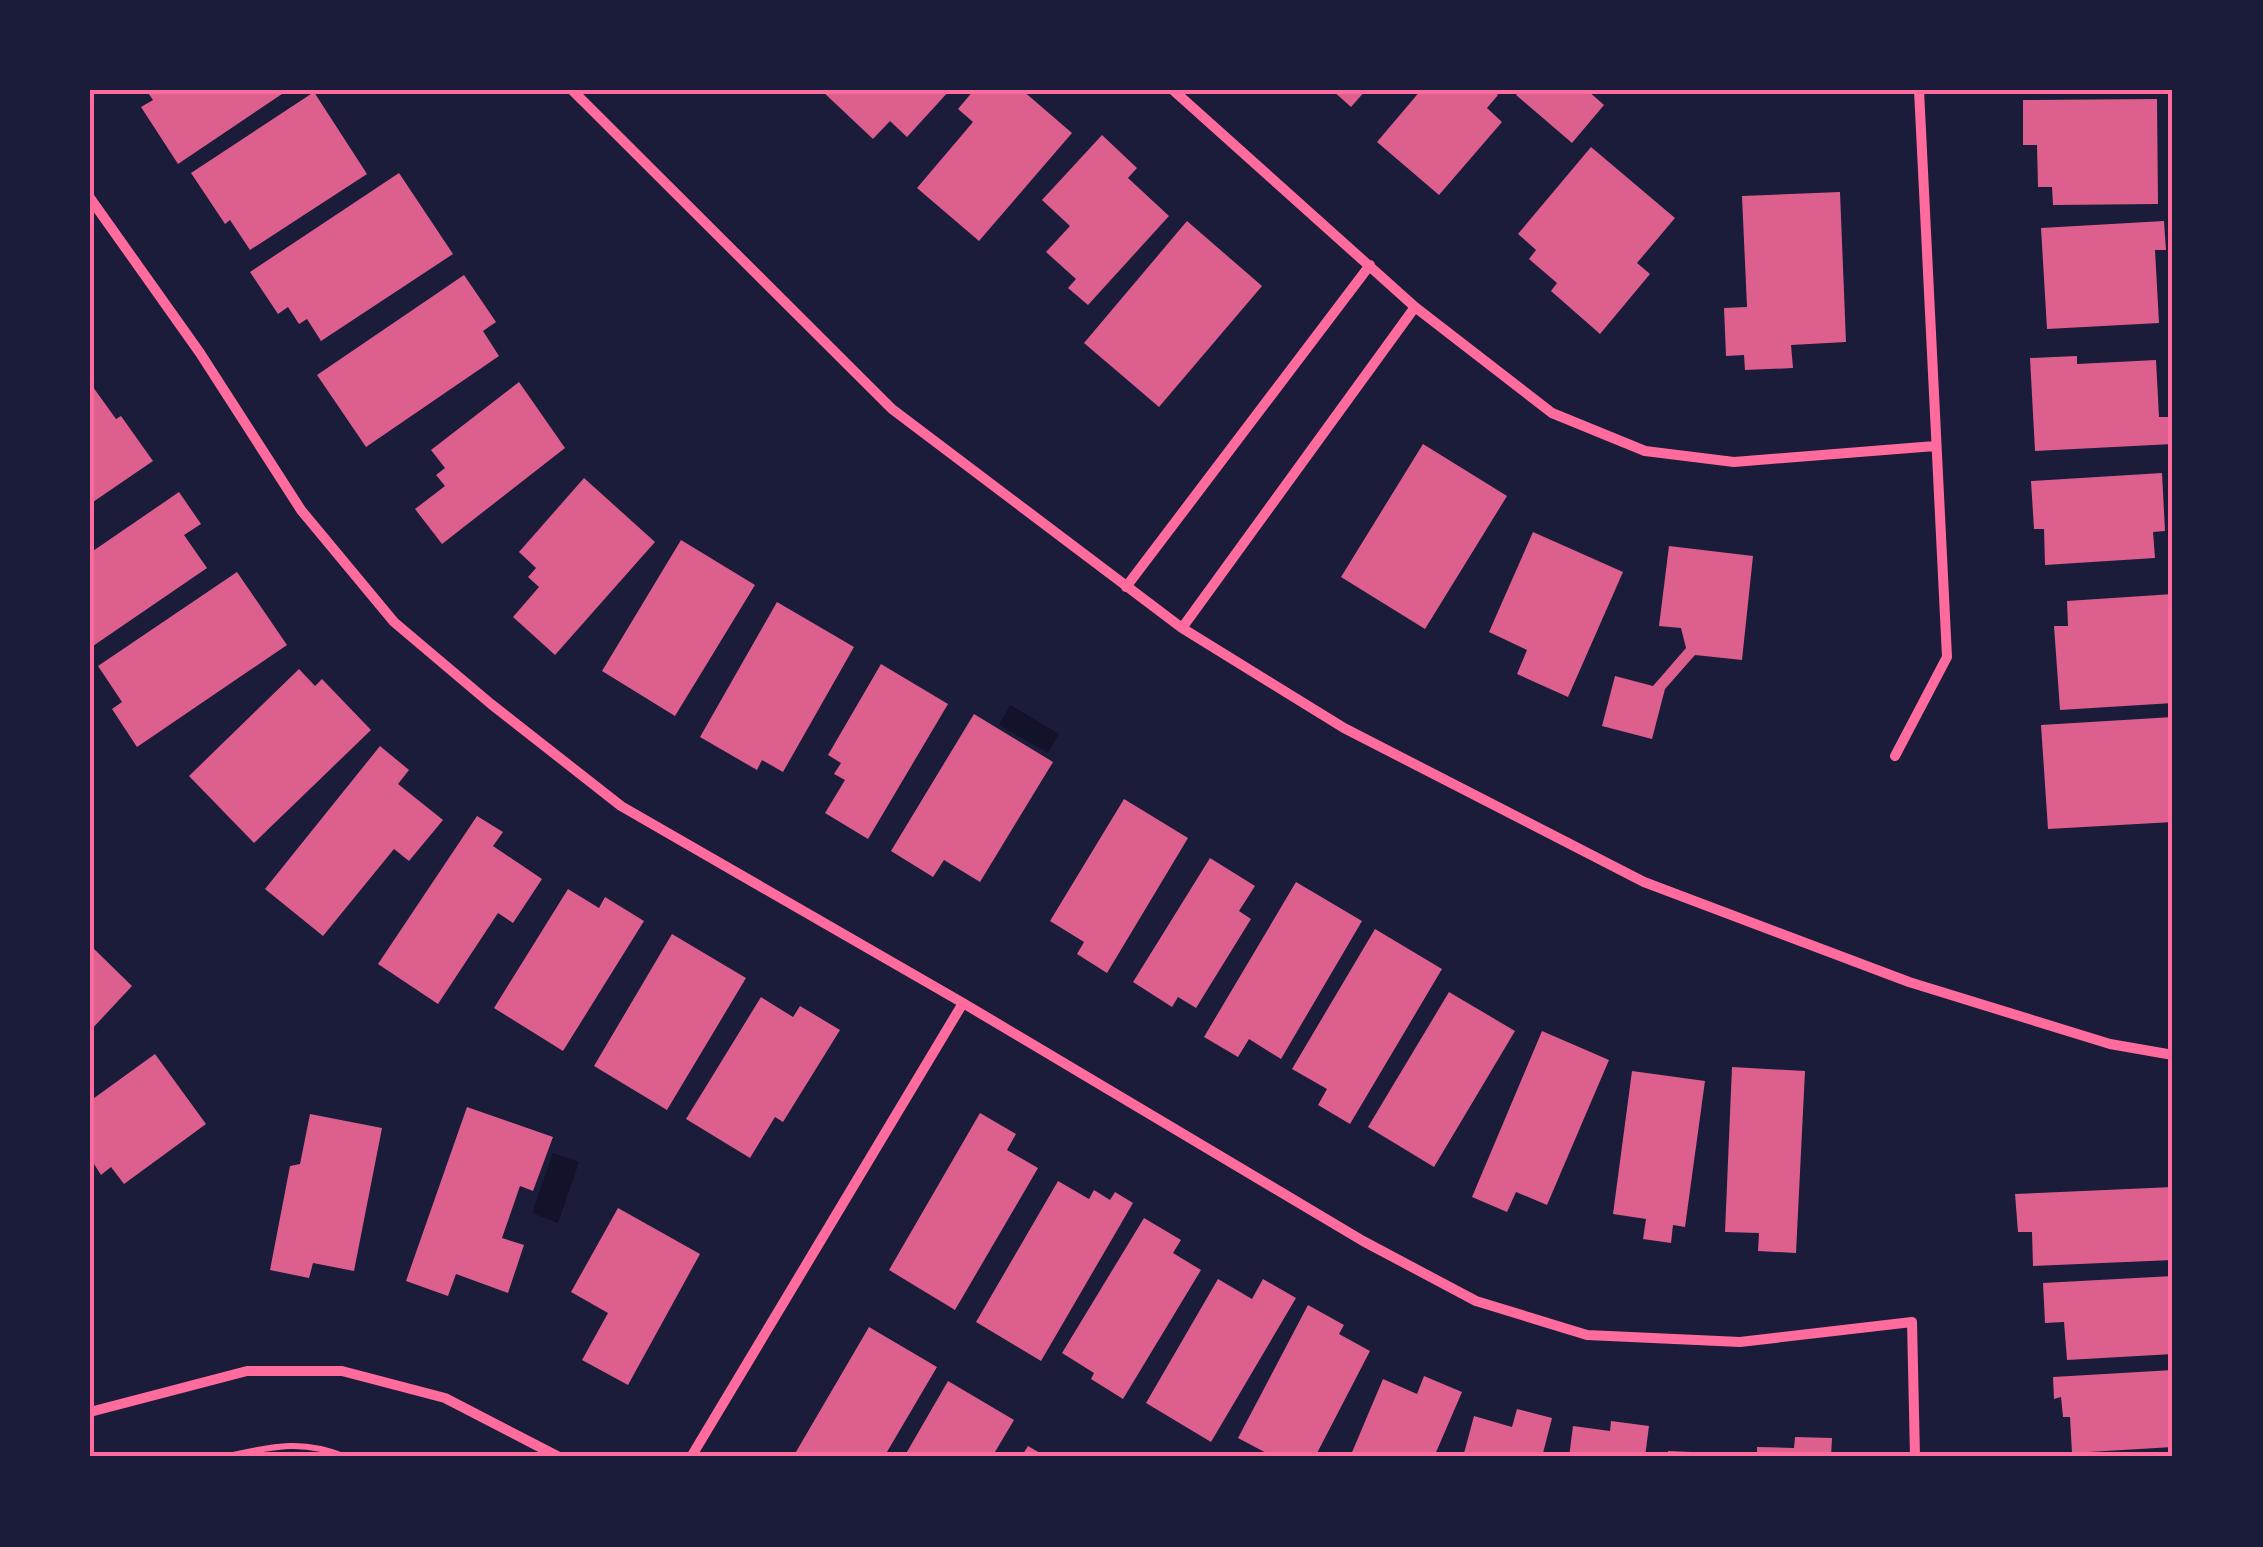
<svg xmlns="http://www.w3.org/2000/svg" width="2263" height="1547" font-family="Karla,sans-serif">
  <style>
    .water { fill: #12122b }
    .building { fill: #dd5f8e }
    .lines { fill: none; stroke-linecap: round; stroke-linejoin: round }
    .path { stroke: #ff6b9d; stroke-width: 6 }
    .minor { stroke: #ff6b9d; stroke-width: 10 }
    .neatline { fill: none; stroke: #ff6b9d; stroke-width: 4 }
  </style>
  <rect width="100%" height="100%" fill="#1b1b3a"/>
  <path class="water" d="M1010 705 1059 734 1048 753 999 725Z
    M553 1153 579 1162 558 1223 532 1213Z"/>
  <path class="building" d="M146 90H288L178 164 141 107 153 100Z
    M821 90H950L907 137 890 121 873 139Z
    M974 90H1022L1072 133 979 241 917 188 973 122 958 109Z
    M1332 90H1366L1351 107Z
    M1421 90H1492L1498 95 1487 108 1502 122 1439 195 1377 142Z
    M1521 90H1587L1604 105 1572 143 1516 95Z
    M314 92 367 174 250 250 230 220 225 224 191 173Z
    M2157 99 2158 204 2053 205 2052 187H2038L2037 145H2023V100Z
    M1102 135 1137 168 1128 178 1169 216 1088 305 1068 288 1076 279 1046 252 1070 226 1042 200Z
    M1591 147 1675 218 1637 263 1650 274 1600 334 1551 291 1557 283 1529 259 1536 250 1518 234Z
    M399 173 453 254 321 341 307 319 299 324 288 307 278 314 250 272Z
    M1840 192 1846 342 1791 345 1793 368 1745 370 1744 355 1726 356 1724 308 1747 307 1742 196Z
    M1187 221 1262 286 1159 407 1084 343Z
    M2164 221 2166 250H2155L2159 323 2047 329 2041 228Z
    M464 275 496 322 483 331 499 356 366 447 317 375Z
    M2077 356V364L2156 360 2159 417H2173V444L2035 451 2030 358Z
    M519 382 565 448 442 544 415 509 445 486 436 475 445 468 431 450Z
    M93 387 116 419 121 416 153 461 90 504V389Z
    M1423 444 1507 496 1425 629 1341 577Z
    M2162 473 2165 531 2153 532 2155 558 2045 565 2044 529H2034L2031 481Z
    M584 478 655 542 555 655 513 617 539 587 528 577 536 568 519 552Z
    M179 492 201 524 184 535 207 568 90 648V553Z
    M1533 532 1623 572 1568 697 1517 674 1527 650 1489 632Z
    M681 540 755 585 675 716 602 671Z
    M1669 546 1753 556 1742 660 1695 655 1665 689 1652 739 1602 726 1615 676 1653 686 1686 648 1681 628 1659 626Z
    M237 572 287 645 137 747 112 709 122 702 98 666Z
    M2173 594V703L2060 710 2054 626H2068L2067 601Z
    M777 602 854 647 783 772 762 760 757 770 700 737Z
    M881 664 948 704 868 839 825 813 845 780 834 774 841 763 828 755Z
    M299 669 315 686 322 679 371 730 254 843 189 776Z
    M974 714 1053 762 980 882 944 860 933 877 891 851Z
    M2173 717V822L2048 829 2041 725Z
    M380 746 409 770 398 784 443 820 409 861 394 849 323 936 265 889Z
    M1124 799 1188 838 1107 973 1077 954 1084 942 1050 921Z
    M477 816 503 832 493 846 542 879 513 923 498 913 438 1004 378 964Z
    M1210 858 1255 886 1239 911 1251 919 1196 1008 1178 997 1172 1007 1133 982Z
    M1296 882 1362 921 1281 1059 1249 1039 1238 1057 1204 1037Z
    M568 889 599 908 605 897 644 921 563 1051 494 1008Z
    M1375 929 1442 969 1350 1124 1318 1105 1327 1089 1292 1069Z
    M672 934 746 978 667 1110 594 1066Z
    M90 945 132 986 90 1031Z
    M1449 992 1515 1031 1434 1167 1368 1127Z
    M761 997 793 1017 800 1006 840 1030 783 1122 775 1117 750 1158 686 1119Z
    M1542 1031 1609 1060 1547 1205 1516 1192 1507 1212 1472 1197Z
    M155 1054 206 1124 124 1184 111 1167 101 1175 94 1164 90 1167V1101Z
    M1732 1067 1805 1071 1796 1253 1758 1251 1759 1233 1725 1232Z
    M1632 1071 1705 1081 1685 1227 1673 1225 1671 1243 1643 1239 1646 1219 1613 1214Z
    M467 1107 553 1137 533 1191 520 1186 502 1238 524 1245 508 1293 456 1274 448 1296 406 1281Z
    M980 1113 1016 1134 1007 1150 1038 1168 955 1310 889 1270Z
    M310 1114 382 1128 354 1271 313 1263 309 1278 270 1270 290 1166 300 1164Z
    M1058 1181 1089 1199 1094 1190 1110 1200 1115 1192 1133 1203 1041 1361 976 1322Z
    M2173 1187V1260L2033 1266 2032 1232H2018L2015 1194Z
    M618 1208 700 1254 628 1385 582 1360 608 1313 571 1292Z
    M1144 1218 1181 1240 1173 1253 1201 1270 1123 1399 1091 1379 1094 1373 1062 1353Z
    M2173 1276V1354L2067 1360 2064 1322 2045 1323 2043 1283Z
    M1218 1279 1252 1299 1263 1279 1296 1298 1211 1442 1146 1403Z
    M1308 1305 1344 1325 1339 1334 1370 1351 1315 1457H1274L1238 1438Z
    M869 1327 937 1367 884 1457H793Z
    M2173 1370V1447L2072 1453 2070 1417H2063L2061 1397 2054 1399 2053 1377Z
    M1424 1376 1462 1392 1434 1457H1350L1383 1379 1417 1394Z
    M948 1381 1014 1420 992 1457H904Z
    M1517 1409 1552 1418 1542 1457H1463L1474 1416 1512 1427Z
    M1611 1421 1649 1426 1645 1457H1569L1573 1426 1610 1431Z
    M1795 1437 1832 1438 1831 1457H1757V1447L1794 1448Z
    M1028 1446 1047 1457H1021Z
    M1668 1451 1740 1454V1457H1668Z"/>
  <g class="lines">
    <path class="path" d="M224 1457C270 1447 301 1438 346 1457"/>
    <path class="minor" d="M572 90 892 409 1182 628 1344 728 1644 882 1909 982 2110 1044 2173 1055
      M1173 90 1415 307 1552 413 1645 451 1734 462 1935 446
      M90 198 200 353 301 510 394 622 491 704 621 806 963 1003 1363 1241 1476 1301 1587 1335 1740 1342 1912 1322 1915 1457
      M1126 587 1370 265
      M1182 628 1415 307
      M1895 756 1947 657 1919 90
      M90 1412 247 1371H342L445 1398 559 1457
      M691 1457 963 1003"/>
  </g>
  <rect width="2263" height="1547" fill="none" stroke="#1b1b3a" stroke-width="185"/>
  <rect x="92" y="92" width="2078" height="1362" class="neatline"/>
</svg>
